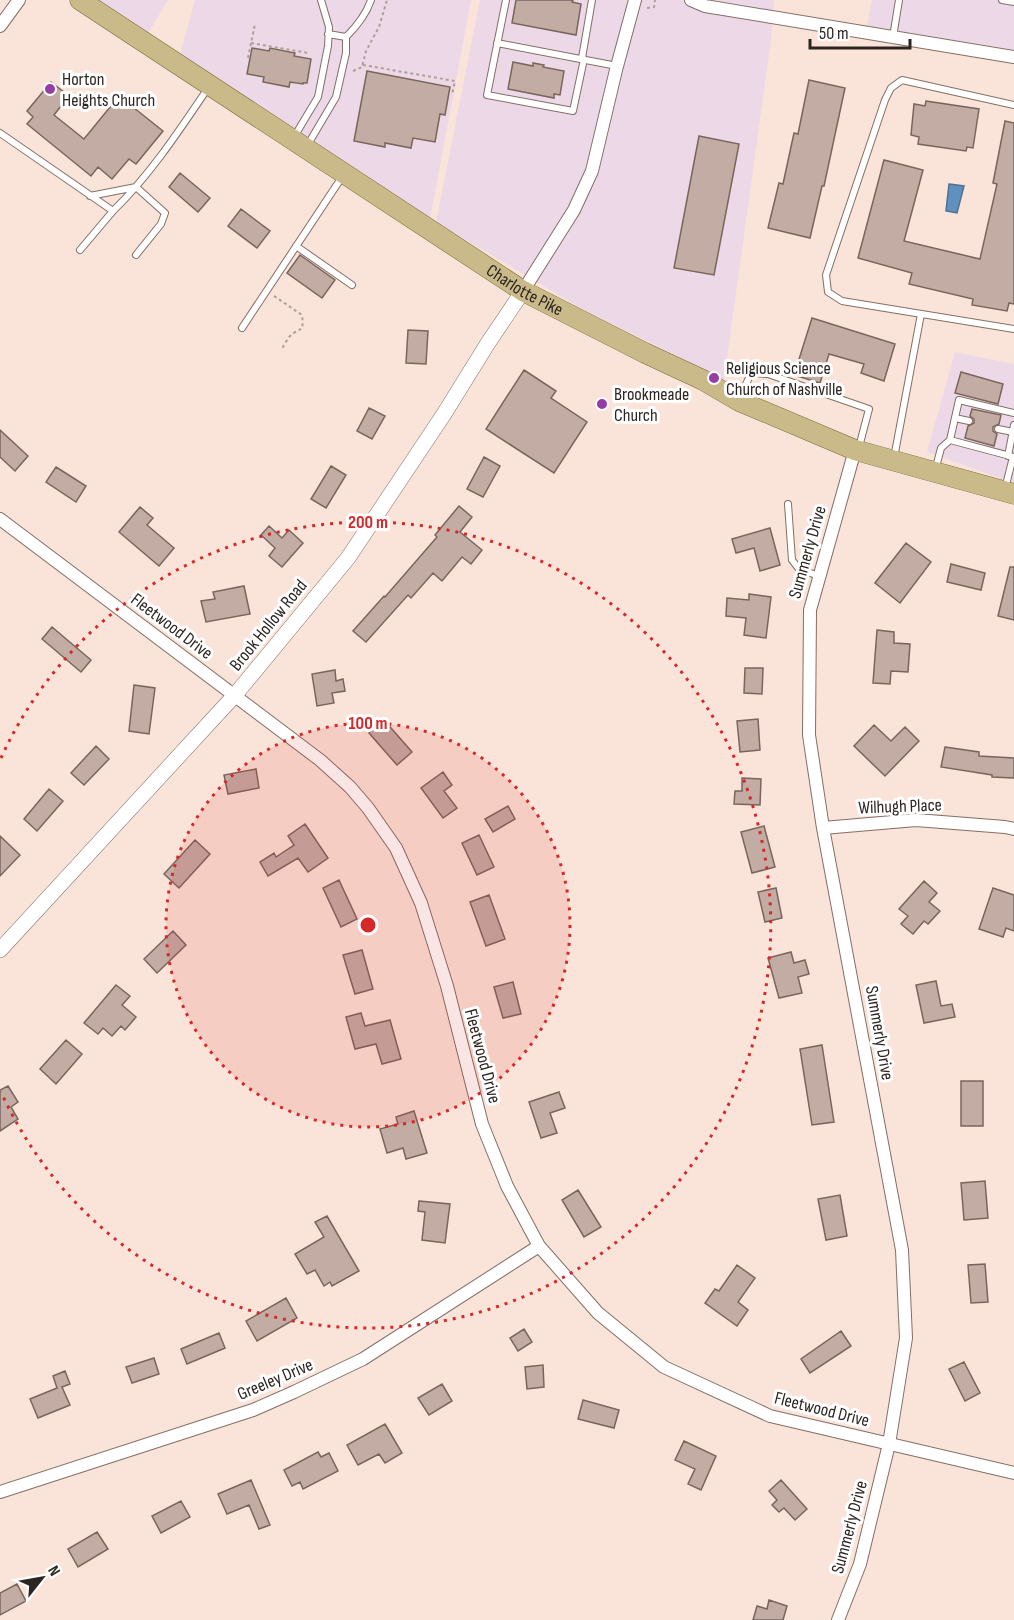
<svg xmlns="http://www.w3.org/2000/svg" width="1014" height="1620" font-family="'Sofia Sans Condensed',sans-serif">
  <style>
    .commercial { fill: #edd8e7 }
    .water { fill: #6090bd; stroke: #50708e; stroke-width: 1.5 }
    .building { fill: #c3aca4; stroke: #7a655d; stroke-width: 1.5 }
    .lines { fill: none; stroke-linecap: round; stroke-linejoin: round }
    .service-casing { stroke: #836f65; stroke-width: 8 }
    .minor-casing { stroke: #836f65; stroke-width: 14 }
    .tertiary-casing { stroke: #836f65; stroke-width: 16 }
    .primary-casing { stroke: #7b6831; stroke-width: 21 }
    .path { stroke: #af9e96; stroke-width: 2; stroke-dasharray: 3 3; stroke-linecap: butt }
    .service { stroke: #fff; stroke-width: 6 }
    .minor { stroke: #fff; stroke-width: 12 }
    .tertiary { stroke: #fff; stroke-width: 15 }
    .primary { stroke: #caba89; stroke-width: 20 }
    .ring { fill: none; stroke: #d62828; stroke-width: 3; stroke-dasharray: 3 6 }
    .poi-dot { fill: #973ba5; stroke: #fff; stroke-width: 2 }
    .labels { text-anchor: middle; stroke-width: 6; stroke-linejoin: round; paint-order: stroke }
    .poi-label { font-size: 18px; fill: #2c2420; stroke: #fff; text-anchor: start }
    .street-label { font-size: 18px; fill: #2c2420; stroke: #fff }
    .centre { fill: #d62828; stroke: #fff; stroke-width: 3 }
    .ring-label { font-size: 18px; text-anchor: middle; font-weight: bold; fill: #d62828; stroke: #fff; stroke-width: 6; stroke-linejoin: round; paint-order: stroke }
  </style>
  <rect width="100%" height="100%" fill="#fae4d9"/>
  <path class="commercial" d="M94 0H168L147 35Z
    M195 0H471L430 219 180 54Z
    M480 0H774L771 40 724 380 577 306 436 222Z
    M872 0H1014V50L867 26Z
    M955 352 1014 364V483L927 452Z"/>
  <path class="water" d="M949 184 964 186 957 213 946 211Z"/>
  <path class="building" d="M516 0H573L572 2 581 4 576 35 512 23Z
    M252 48 269 51 270 48 295 53 294 56 311 59 307 83H303V84L290 82 289 87 263 82 264 77 247 74Z
    M513 62 533 66V63L544 65 543 67 564 71 560 95 554 94V98L508 89Z
    M367 71 450 87 445 115 440 114 435 142 413 138 411 148 385 143V147L354 141Z
    M809 80 845 88 824 186H822L810 238 768 228 779 183 783 184 794 133 798 134Z
    M51 82 69 96 54 115 84 139 119 96 163 131 136 164 129 159 112 179 98 167 91 176 27 124 33 117 27 111Z
    M926 101 979 109 973 148 967 147 966 151 918 144 919 137 911 135 914 104 925 106Z
    M1005 121 1014 123V304L1009 303 1007 311 972 305 973 299 909 284 912 273 858 258 884 160 923 170 904 241 980 259 997 184 993 183Z
    M699 136 739 144 714 275 674 268Z
    M180 173 210 198 198 212 169 187Z
    M241 209 270 231 257 248 228 226Z
    M300 255 335 280 322 298 287 273Z
    M812 318 895 344 884 381 861 373 864 364 829 354 820 383 794 375Z
    M408 330 428 331 426 364 406 363Z
    M524 370 556 391 551 398 587 422 554 473 486 429Z
    M961 372 1003 384 998 404 955 393Z
    M369 408 385 416 372 439 357 431Z
    M972 409 1001 415 999 424 993 427V431L997 434 994 446 965 438 968 426 974 423V419L970 416Z
    M0 430 28 456 15 471 0 457Z
    M484 457 500 466 483 497 467 489Z
    M331 466 346 475 326 508 311 499Z
    M56 467 86 486 76 502 46 482Z
    M459 506 472 517 460 532 482 550 471 564 462 557 442 581 433 573 411 598 408 595 366 642 353 631 384 596 385 597 437 537 435 535Z
    M140 507 153 518 147 525 174 548 159 566 119 532Z
    M269 526 282 538 289 530 303 543 282 567 269 556 275 548 261 535Z
    M770 528 780 565 760 571 754 548 736 553 732 539Z
    M906 543 931 562 900 603 875 583Z
    M951 564 985 573 981 590 947 582Z
    M1010 567H1014V620L998 616Z
    M244 586 250 614 206 622 201 601 215 599 213 592Z
    M749 594 771 597 766 638 744 635 746 618 726 616 727 598 749 600Z
    M52 627 91 660 81 672 42 639Z
    M877 630 894 632V643L910 644 908 672 891 671 890 684 873 683Z
    M745 668H763L762 694 744 693Z
    M335 670 336 681 343 679 345 691 332 693 334 703 317 706 312 674Z
    M134 685 155 688 149 734 129 731Z
    M758 719 760 750 740 752 737 721Z
    M384 720 412 752 397 765 369 733Z
    M874 725 891 741 905 727 919 741 885 776 854 746Z
    M96 746 109 759 84 785 71 773Z
    M945 747 979 752V756L1014 758V778L992 777V775L941 767Z
    M256 769 259 788 228 794 224 775Z
    M443 772 452 785 444 791 457 808 443 818 421 788Z
    M742 778 761 779 760 805 734 804 735 791H742Z
    M49 789 63 801 37 831 24 819Z
    M508 806 515 819 493 832 485 819Z
    M305 824 328 858 308 872 298 858 268 876 260 862 274 853 276 857 294 845 288 836Z
    M764 826 775 867 752 873 741 832Z
    M479 835 494 867 477 875 462 843Z
    M0 836 20 855 0 876Z
    M195 840 210 854 179 888 164 874Z
    M339 880 357 919 341 927 323 888Z
    M924 881 937 893 929 902 940 911 928 924 924 921 913 934 901 924 908 916 899 909Z
    M776 888 782 918 765 922 758 892Z
    M993 888 1014 895V931L1006 928 1003 937 979 929Z
    M489 895 505 939 486 946 470 902Z
    M173 931 186 945 157 973 144 959Z
    M362 950 373 989 355 994 343 955Z
    M791 952 794 963 805 960 809 974 798 977 802 993 779 998 768 958Z
    M936 981 941 1006 952 1004 955 1017 924 1023 916 985Z
    M513 982 521 1014 503 1018 494 987Z
    M116 985 130 996 122 1005 136 1017 125 1030 121 1026 112 1036 103 1028 98 1034 84 1023Z
    M361 1013 365 1026 390 1020 401 1059 382 1064 376 1044 355 1049 346 1017Z
    M66 1040 82 1054 56 1084 40 1069Z
    M822 1045 834 1122 812 1125 800 1049Z
    M961 1081H983V1126H961Z
    M8 1086 18 1102 11 1107 18 1119 0 1131V1090Z
    M559 1092 565 1108 550 1113 557 1133 541 1138 529 1102Z
    M414 1111 427 1153 406 1159 403 1148 387 1153 380 1129 398 1124 396 1117Z
    M985 1181 988 1218 964 1220 961 1183Z
    M578 1190 601 1227 584 1237 562 1200Z
    M840 1195 847 1236 826 1240 818 1199Z
    M419 1201 450 1204 445 1243 422 1240 425 1212 418 1211Z
    M327 1216 359 1271 332 1286 330 1282 324 1286 315 1270 307 1274 295 1254 324 1237 315 1222Z
    M985 1264 988 1302 971 1303 968 1265Z
    M737 1265 755 1278 738 1302 748 1310 737 1326 705 1303 715 1289 719 1291Z
    M286 1298 297 1318 257 1341 246 1321Z
    M524 1329 532 1342 518 1351 510 1338Z
    M841 1331 851 1346 810 1373 801 1359Z
    M219 1333 225 1348 187 1364 181 1349Z
    M154 1358 159 1374 132 1383 126 1367Z
    M964 1362 980 1393 965 1401 949 1369Z
    M543 1365 544 1387 527 1389 525 1367Z
    M65 1371 70 1384 62 1387 70 1405 38 1418 30 1399 57 1388 53 1376Z
    M442 1384 452 1401 429 1415 418 1398Z
    M583 1400 619 1410 614 1428 578 1419Z
    M385 1424 402 1453 385 1463 379 1454 358 1465 347 1445Z
    M684 1441 716 1456 701 1490 688 1484 695 1469 675 1460Z
    M318 1452 321 1457 329 1453 338 1471 303 1489 300 1482 292 1486 284 1470Z
    M251 1480 270 1525 259 1529 249 1505 227 1514 218 1494Z
    M781 1480 807 1509 795 1520 784 1508 779 1512 772 1505 777 1500 769 1491Z
    M181 1501 190 1517 161 1533 152 1516Z
    M97 1532 108 1549 78 1567 68 1549Z
    M17 1584 26 1601 0 1615V1593Z
    M769 1600 787 1606 783 1620H753L757 1606 767 1609Z"/>
  <g class="lines">
    <g class="service-casing">
      <path id="service" d="M506 0 487 95 573 111 584 59
        M1002 0 1014 2
        M328 34 346 37
        M893 37 899 0
        M497 43 617 66
        M582 58 592 0
        M1014 105 902 80 891 88 885 100 826 275 828 292 842 301 1014 329
        M0 133 113 211C150 175 179 131 208 88
        M294 137 318 97 328 46 329 27 321 0
        M307 146 336 97 346 53V37C357 26 366 15 371 0
        M90 196 136 187 165 213 161 224 136 255
        M296 246 352 285
        M80 250 113 211
        M242 328 342 177
        M740 398 751 373 768 374 869 409 859 447
        M1014 413 959 400 950 440 1014 457
        M955 418 969 421
        M998 429 1013 432
        M1008 456 1014 425
        M894 458 921 314
        M935 471 941 448 950 440
        M1005 489 1013 457
        M788 504 792 560 799 569 819 576"/>
    </g>
    <g class="minor-casing">
      <path id="minor" d="M691 0 705 6 1014 57
        M0 26 19 0
        M523 291 574 210 592 171 616 70 635 0
        M0 519 320 760 350 787 368 808 396 848 421 903 447 986 482 1124 507 1186 539 1246 598 1313 664 1367 770 1416 1014 1473
        M823 828 916 820 1005 827 1014 829
        M0 1492 253 1410 294 1392 363 1359 539 1246
        M838 1620 860 1564 889 1444 906 1338 902 1250 823 828 809 735 810 610 855 450"/>
    </g>
    <g class="tertiary-casing">
      <path id="tertiary" d="M0 950 235 695 348 558 444 414 488 343 523 291"/>
    </g>
    <g class="primary-casing">
      <g id="primary">
        <path id="s1" d="M80 0 523 291 645 353 703 380 739 401 855 450 1014 494"/>
      </g>
    </g>
    <path class="path" d="M647 8 654 7 655 0
      M251 43 308 53
      M248 58 255 24
      M363 65 455 81 452 95
      M353 71 362 67 366 51 379 27 387 0
      M274 296 302 315C304 334 301 326 290 336 287 339 284 346 281 350"/>
    <use href="#service" class="service"/>
    <use href="#minor" class="minor"/>
    <use href="#tertiary" class="tertiary"/>
    <use href="#primary" class="primary"/>
  </g>
  <circle cx="368" cy="925" r="202" fill="#d62828" fill-opacity=".12"/>
  <g class="ring">
    <circle cx="368" cy="925" r="202"/>
    <path d="M1 758A403 403 0 1 1 1 1092"/>
  </g>
  <g class="poi-dot">
    <circle cx="50" cy="89" r="6"/>
    <circle cx="714" cy="378" r="6"/>
    <circle cx="602" cy="404" r="6"/>
  </g>
  <g class="labels">
    <g class="poi-label">
      <text x="62" y="85">Horton<tspan x="62" dy="21">Heights Church</tspan></text>
      <text x="726" y="374">Religious Science<tspan x="726" dy="21">Church of Nashville</tspan></text>
      <text x="614" y="400">Brookmeade<tspan x="614" dy="21">Church</tspan></text>
    </g>
    <g class="street-label">
      <text dy="6" stroke="none"><textPath href="#s1" startOffset="531">Charlotte Pike</textPath></text>
      <text transform="translate(807 552) rotate(-74)" y="6">Summerly Drive</text>
      <text transform="translate(268 625) rotate(-51)" y="6">Brook Hollow Road</text>
      <text transform="translate(172 626) rotate(37)" y="6">Fleetwood Drive</text>
      <text transform="translate(900 806) rotate(-2)" y="6">Wilhugh Place</text>
      <text transform="translate(880 1033) rotate(80)" y="6">Summerly Drive</text>
      <text transform="translate(483 1056) rotate(75)" y="6">Fleetwood Drive</text>
      <text transform="translate(275 1379) rotate(-23)" y="6">Greeley Drive</text>
      <text transform="translate(822 1409) rotate(14)" y="6">Fleetwood Drive</text>
      <text transform="translate(849 1527) rotate(-75)" y="6">Summerly Drive</text>
    </g>
  </g>
  <circle cx="368" cy="925" r="9" class="centre"/>
  <g class="ring-label">
    <text x="368" y="528">200 m</text>
    <text x="368" y="729">100 m</text>
  </g>
  <g transform="translate(42 1578) rotate(59)" stroke="#ffffff" stroke-width="4.5" paint-order="stroke">
  <path d="M0-4.5L10 22L0 15L-10 22Z" fill="#2c2420"/>
  <text y="-9" font-size="16" font-weight="bold" text-anchor="middle" fill="#2c2420">N</text>
  </g>
  <path d="M810 39v9h100v-9" fill="none" stroke="#2c2420" stroke-width="3"/>
  <text x="819" y="39" font-size="18" fill="#2c2420" stroke="#ffffff" stroke-width="4.5" paint-order="stroke">50 m</text>
</svg>
